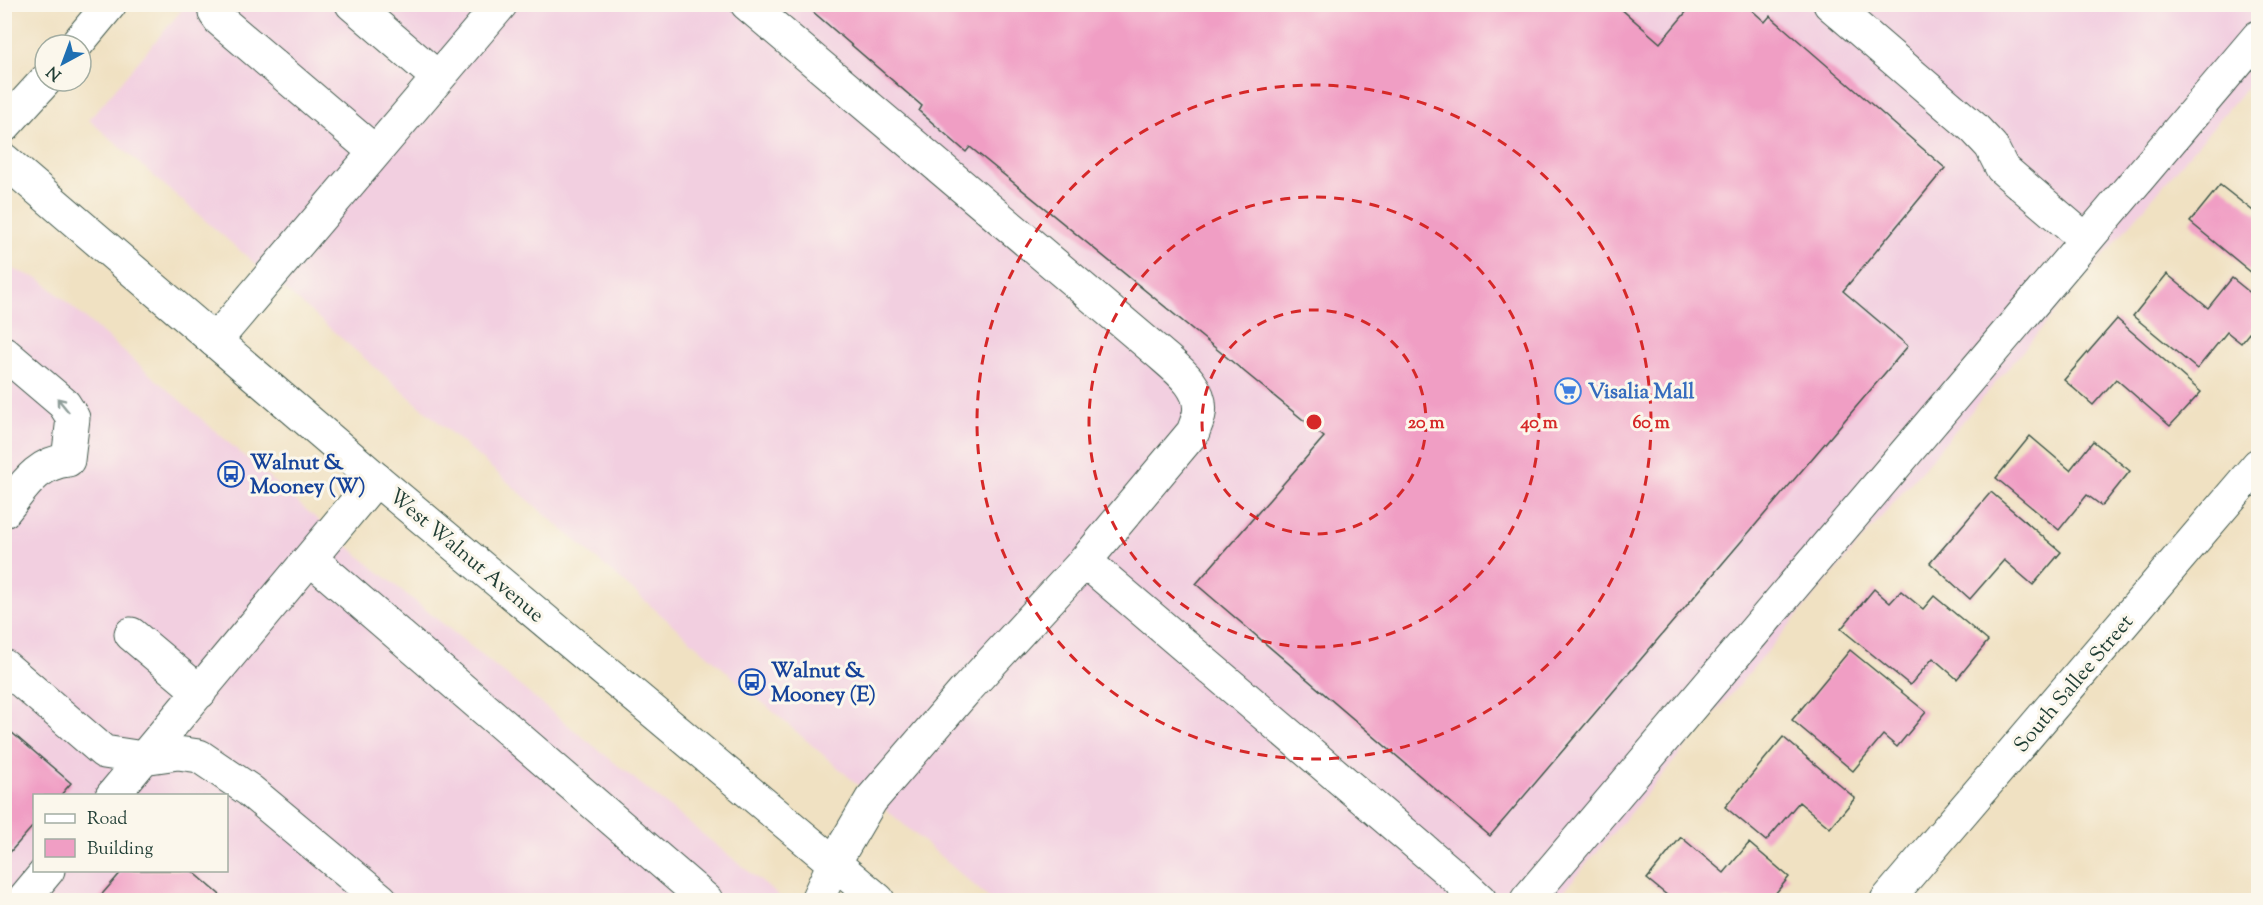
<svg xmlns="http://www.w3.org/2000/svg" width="2263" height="905" font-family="'Sorts Mill Goudy',serif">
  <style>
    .built { fill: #f2cfe0; fill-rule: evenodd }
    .building { fill: #f09ec4 }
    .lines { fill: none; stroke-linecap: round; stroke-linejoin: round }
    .minor-casing { stroke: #3e5649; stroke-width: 35 }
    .major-casing { stroke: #3e5649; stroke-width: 35 }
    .minor { stroke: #fff; stroke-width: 33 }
    .major { stroke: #fff; stroke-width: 33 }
    .oneway { stroke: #8f9e9a }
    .ring { fill: none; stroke: #d62828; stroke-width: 3; stroke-dasharray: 10 8 }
    .labels { text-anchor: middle; stroke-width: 6; stroke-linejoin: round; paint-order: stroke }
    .shop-label { font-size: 21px; font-weight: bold; fill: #366cbe; stroke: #fbf7ec; text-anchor: start }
    .transit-label { font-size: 21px; font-weight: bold; fill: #164399; stroke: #fbf7ec; text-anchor: start }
    .street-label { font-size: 21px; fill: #1f3d34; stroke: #fbf7ec }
    .centre { fill: #d62828; stroke: #fbf7ec; stroke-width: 3 }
    .ring-label { font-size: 18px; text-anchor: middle; font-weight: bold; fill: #d62828; stroke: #fbf7ec; stroke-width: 6; stroke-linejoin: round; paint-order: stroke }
  </style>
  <rect width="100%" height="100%" fill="#fbf7ec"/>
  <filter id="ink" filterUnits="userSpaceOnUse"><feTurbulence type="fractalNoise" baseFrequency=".0167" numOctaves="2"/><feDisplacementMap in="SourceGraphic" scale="12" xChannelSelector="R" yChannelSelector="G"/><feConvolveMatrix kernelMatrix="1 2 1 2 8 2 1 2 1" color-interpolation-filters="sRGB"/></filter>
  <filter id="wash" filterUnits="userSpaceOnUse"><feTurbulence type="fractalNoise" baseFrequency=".008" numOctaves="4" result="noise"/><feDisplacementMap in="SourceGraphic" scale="24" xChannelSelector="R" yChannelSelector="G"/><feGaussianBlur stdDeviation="1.35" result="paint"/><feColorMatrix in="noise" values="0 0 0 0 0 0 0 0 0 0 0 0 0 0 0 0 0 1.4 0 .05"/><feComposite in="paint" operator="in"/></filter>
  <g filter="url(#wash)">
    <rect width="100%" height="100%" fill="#f0e1c2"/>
    <path class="built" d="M186 5H2258V74L1556 900H991L89 120Z
      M4 266 40 279 363 559 784 900H5ZM34 796H226V870H34Z"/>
    <g id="blocks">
      <path class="building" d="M804 4H1621L1619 7 1660 43 1693 4H1745L1765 22 1770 16 1945 168 1843 291 1908 346 1490 836 1196 584 1324 437 970 147 966 152 919 111 922 106Z
        M2220 185 2257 214 2258 213V278L2190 222Z
        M2167 274 2208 308 2232 278 2258 299V322L2241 343 2227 332 2197 369 2133 316Z
        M2117 319 2201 392 2170 426 2116 379 2093 405 2064 380Z
        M2030 436 2070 470 2093 441 2130 471 2102 506 2087 495 2059 530 1996 478Z
        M1991 492 2061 552 2033 585 2004 560 1970 599 1930 563Z
        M1874 589 1890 603 1901 591 1923 609 1934 596 1988 641 1957 679 1933 658 1910 685 1841 629Z
        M1850 650 1926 712 1897 747 1883 735 1853 771 1792 720Z
        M4 726 71 783 60 796H34V825L4 859Z
        M1783 737 1855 798 1830 828 1799 802 1766 841 1725 807Z
        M1681 837 1724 873 1749 843 1789 877 1770 900H1673L1647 879Z
        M123 870H191L226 900H97Z"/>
    </g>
  </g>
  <g filter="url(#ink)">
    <use href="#blocks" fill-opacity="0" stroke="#3e5649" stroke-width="1.5"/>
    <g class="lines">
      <g class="minor-casing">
        <path id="minor" d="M219 4 215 13 220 20 375 152
          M352 4 438 78
          M747 4 1159 353C1176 368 1204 388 1199 414 1198 420 1195 426 1193 432L1085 561 964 692 871 800 834 863 817 900
          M1830 4 1974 128 1991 146 2002 168 2086 240
          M215 341 501 4
          M4 353 64 404 73 418 68 460C36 463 23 488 4 511
          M311 559 706 900
          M1085 561 1453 875 1480 900
          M131 634 200 692
          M4 666 104 752 143 758 178 753 199 756 249 790 381 900
          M112 796 376 479
          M23 900 48 870
          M1527 900 2258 37
          M1887 900 2258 465"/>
      </g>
      <g class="major-casing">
        <path id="major" d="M76 45 110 4
          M4 126 45 81
          M4 160 376 479 878 900"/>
      </g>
      <use href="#minor" class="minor"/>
      <use href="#major" class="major"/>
    </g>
    <defs><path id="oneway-shaft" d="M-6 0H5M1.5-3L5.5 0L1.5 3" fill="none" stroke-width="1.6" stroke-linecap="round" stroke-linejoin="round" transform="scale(1.5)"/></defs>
    <use class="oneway" href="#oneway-shaft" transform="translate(63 405) rotate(-129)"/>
  </g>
  <g class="ring">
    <circle cx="1314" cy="422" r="112"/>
    <circle cx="1314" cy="422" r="225"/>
    <circle cx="1314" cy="422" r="337"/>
  </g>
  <defs>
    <g id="supermarket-ring" transform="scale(1.35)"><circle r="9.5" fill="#fbf7ec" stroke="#3f7fe0" stroke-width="1.5"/><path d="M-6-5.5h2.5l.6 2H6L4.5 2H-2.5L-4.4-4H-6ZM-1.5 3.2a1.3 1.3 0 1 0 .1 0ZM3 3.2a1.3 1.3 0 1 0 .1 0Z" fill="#3f7fe0"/></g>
    <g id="bus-ring" transform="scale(1.35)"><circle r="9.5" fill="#fbf7ec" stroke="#1a4fb4" stroke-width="1.5"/><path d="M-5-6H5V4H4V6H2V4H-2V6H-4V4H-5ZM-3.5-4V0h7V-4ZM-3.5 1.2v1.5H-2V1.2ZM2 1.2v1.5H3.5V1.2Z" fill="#1a4fb4"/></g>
  </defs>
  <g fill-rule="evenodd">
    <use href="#supermarket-ring" x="1568" y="391"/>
    <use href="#bus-ring" x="231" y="474"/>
    <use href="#bus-ring" x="752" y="682"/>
  </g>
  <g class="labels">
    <g class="shop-label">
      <text x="1588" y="398">Visalia Mall</text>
    </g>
    <g class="transit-label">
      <text x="250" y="469">Walnut &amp;<tspan x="250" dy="24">Mooney (W)</tspan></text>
      <text x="771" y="677">Walnut &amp;<tspan x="771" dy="24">Mooney (E)</tspan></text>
    </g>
    <g class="street-label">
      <text transform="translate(467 555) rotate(40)" y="7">West Walnut Avenue</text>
      <text transform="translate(2073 683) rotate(-50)" y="7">South Sallee Street</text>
    </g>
  </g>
  <circle cx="1314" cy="422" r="9" class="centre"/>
  <g class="ring-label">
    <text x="1426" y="428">20 m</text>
    <text x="1539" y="428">40 m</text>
    <text x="1651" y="428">60 m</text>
  </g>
  <rect width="2263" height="905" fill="none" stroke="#fbf7ec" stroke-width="24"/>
  <rect x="33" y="794" width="195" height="78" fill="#fbf7ec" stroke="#a3ada2" stroke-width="1.5"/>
  <rect x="45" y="814" width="30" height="9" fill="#ffffff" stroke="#a3ada2" stroke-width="1.5"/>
  <text x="87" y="824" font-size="18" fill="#1f3d34">Road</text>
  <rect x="45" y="839" width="30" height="18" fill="#f09ec4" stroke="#a3ada2" stroke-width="1.5"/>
  <text x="87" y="854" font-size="18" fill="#1f3d34">Building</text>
  <g transform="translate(63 63) rotate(221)"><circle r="28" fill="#fbf7ec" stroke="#a3ada2" stroke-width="1.5"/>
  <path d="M0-4.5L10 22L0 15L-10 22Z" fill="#1f6fb2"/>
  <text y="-9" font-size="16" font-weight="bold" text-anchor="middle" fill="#1f3d34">N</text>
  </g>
</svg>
